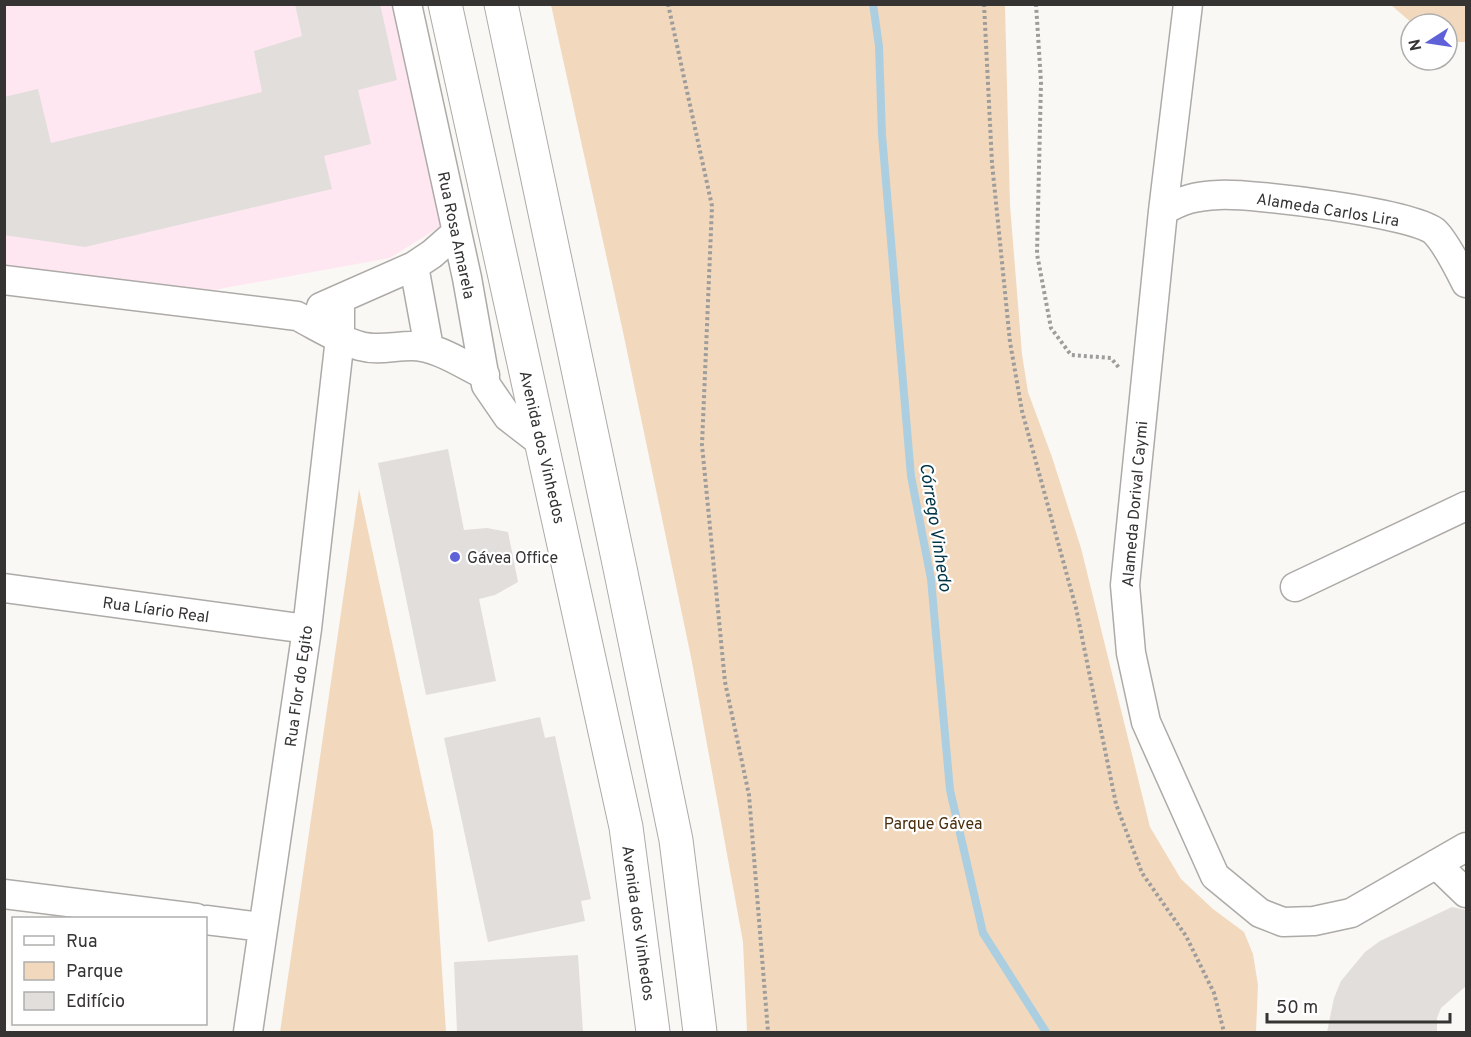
<svg xmlns="http://www.w3.org/2000/svg" width="1471" height="1037" font-family="Overpass,sans-serif">
  <style>
    .commercial { fill: #ffe7f2 }
    .green { fill: #f2d9be }
    .lines { fill: none; stroke-linecap: round; stroke-linejoin: round }
    .stream { stroke: #abcfe1; stroke-width: 8 }
    .building { fill: #e1dedb }
    .minor-casing { stroke: #adaaa8; stroke-width: 31 }
    .major-casing { stroke: #adaaa8; stroke-width: 35 }
    .path { stroke: #9e9d9b; stroke-width: 4; stroke-dasharray: 3 3; stroke-linecap: butt }
    .minor { stroke: #fff; stroke-width: 28 }
    .major { stroke: #fff; stroke-width: 33 }
    .poi-dot { fill: #5f61d9; stroke: #fff; stroke-width: 2 }
    .labels { text-anchor: middle; stroke-width: 4.5; stroke-linejoin: round; paint-order: stroke }
    .street-label { font-size: 16px; fill: #353433; stroke: #fff }
    .poi-label { font-size: 16px; fill: #353433; stroke: #fff; text-anchor: start }
    .park-label { font-size: 16px; fill: #492e0d; stroke: #fff }
    .water-label { font-size: 18px; font-style: italic; fill: #003548; stroke: #fff }
  </style>
  <rect width="100%" height="100%" fill="#faf8f5"/>
  <path class="commercial" d="M5 5H407L454 218 390 258 214 290 5 265Z"/>
  <path class="green" d="M551 5H1005L1010 205 1022 354 1028 392 1052 457 1081 548 1150 827 1181 879 1213 909 1244 932 1253 954 1258 985 1256 1032H747L743 942 692 662 623 332Z
    M1391 5H1466V42H1447V24H1413Z
    M359 489 433 831 446 1032H280Z"/>
  <g class="lines">
    <path class="stream" d="M873 4 879 46 882 135 911 476 931 579 950 790 983 933 1046 1032"/>
  </g>
  <path class="building" d="M295 4H380L397 80 358 90 371 144 324 156 332 189 85 247 4 235V97L38 89 51 143 262 92 254 51 302 36Z
    M448 449 464 530 487 528 508 532 518 582 495 595 479 599 496 681 426 695 378 463Z
    M540 717 545 738 555 736 591 899 581 901 585 921 488 942 444 738Z
    M1452 907 1466 910V986L1441 1008 1437 1018V1032H1327L1334 998 1341 981 1365 952 1380 941Z
    M578 955 583 1032H457L454 962Z"/>
  <g class="lines">
    <g class="minor-casing">
      <path id="minor" d="M407 4 467 278 486 385 508 417 543 444
        M1188 4 1163 211 1125 585 1131 653 1146 722 1215 876 1260 913 1283 922 1314 921 1351 913 1466 847
        M1163 211C1183 199 1196 196 1219 195 1251 193 1415 213 1435 232 1446 243 1459 269 1466 283
        M414 266 429 348
        M4 280 297 316C317 326 338 340 360 346 378 351 394 346 411 346 437 346 462 364 485 375
        M321 307 414 266 432 254 457 232
        M1295 587 1466 506
        M4 588 307 629
        M1436 864 1466 893
        M4 894 196 918
        M206 920 262 927
        M248 1032 307 629 340 338V300"/>
    </g>
    <g class="major-casing">
      <path id="major" d="M445 4 626 827 653 1032
        M501 4 620 568 676 840 700 1032"/>
    </g>
    <path class="path" d="M668 4 712 206 702 445 725 682 749 795 768 1032
      M984 4 992 163 1010 342 1022 411 1076 608 1116 804 1142 873 1186 936 1214 993 1224 1032
      M1036 4 1041 82 1037 254 1051 328 1071 355 1111 358 1120 369"/>
    <use href="#minor" class="minor"/>
    <use href="#major" class="major"/>
  </g>
  <circle class="poi-dot" cx="455" cy="557" r="6"/>
  <g class="labels">
    <g class="street-label">
      <text transform="translate(1328 209) rotate(9)" y="6">Alameda Carlos Lira</text>
      <text transform="translate(457 235) rotate(78)" y="6">Rua Rosa Amarela</text>
      <text transform="translate(543 447) rotate(77)" y="6">Avenida dos Vinhedos</text>
      <text transform="translate(1134 504) rotate(-85)" y="6">Alameda Dorival Caymi</text>
      <text transform="translate(156 609) rotate(8)" y="6">Rua Líario Real</text>
      <text transform="translate(298 686) rotate(-82)" y="6">Rua Flor do Egito</text>
      <text transform="translate(639 923) rotate(82)" y="6">Avenida dos Vinhedos</text>
    </g>
    <g class="poi-label">
      <text x="467" y="563">Gávea Office</text>
    </g>
    <g class="park-label">
      <text x="933" y="829">Parque Gávea</text>
    </g>
    <g class="water-label">
      <text transform="translate(936 527) rotate(81)" y="6">Córrego Vinhedo</text>
    </g>
  </g>
  <rect width="1471" height="1037" fill="none" stroke="#353433" stroke-width="12"/>
  <rect x="12" y="917" width="195" height="108" fill="#ffffff" stroke="#aeaead" stroke-width="1.5"/>
  <rect x="24" y="936" width="30" height="9" fill="#ffffff" stroke="#aeaead" stroke-width="1.5"/>
  <text x="66" y="947" font-size="18" fill="#353433">Rua</text>
  <rect x="24" y="962" width="30" height="18" fill="#f2d9be" stroke="#aeaead" stroke-width="1.5"/>
  <text x="66" y="977" font-size="18" fill="#353433">Parque</text>
  <rect x="24" y="992" width="30" height="18" fill="#e1dedb" stroke="#aeaead" stroke-width="1.5"/>
  <text x="66" y="1007" font-size="18" fill="#353433">Edifício</text>
  <g transform="translate(1429 42) rotate(258)"><circle r="28" fill="#ffffff" stroke="#aeaead" stroke-width="1.5"/>
  <path d="M0-4.5L10 22L0 15L-10 22Z" fill="#5f61d9"/>
  <text y="-9" font-size="16" font-weight="bold" text-anchor="middle" fill="#353433">N</text>
  </g>
  <path d="M1267 1013v9h183v-9" fill="none" stroke="#353433" stroke-width="3"/>
  <text x="1276" y="1013" font-size="18" fill="#353433" stroke="#ffffff" stroke-width="4.5" paint-order="stroke">50 m</text>
</svg>
